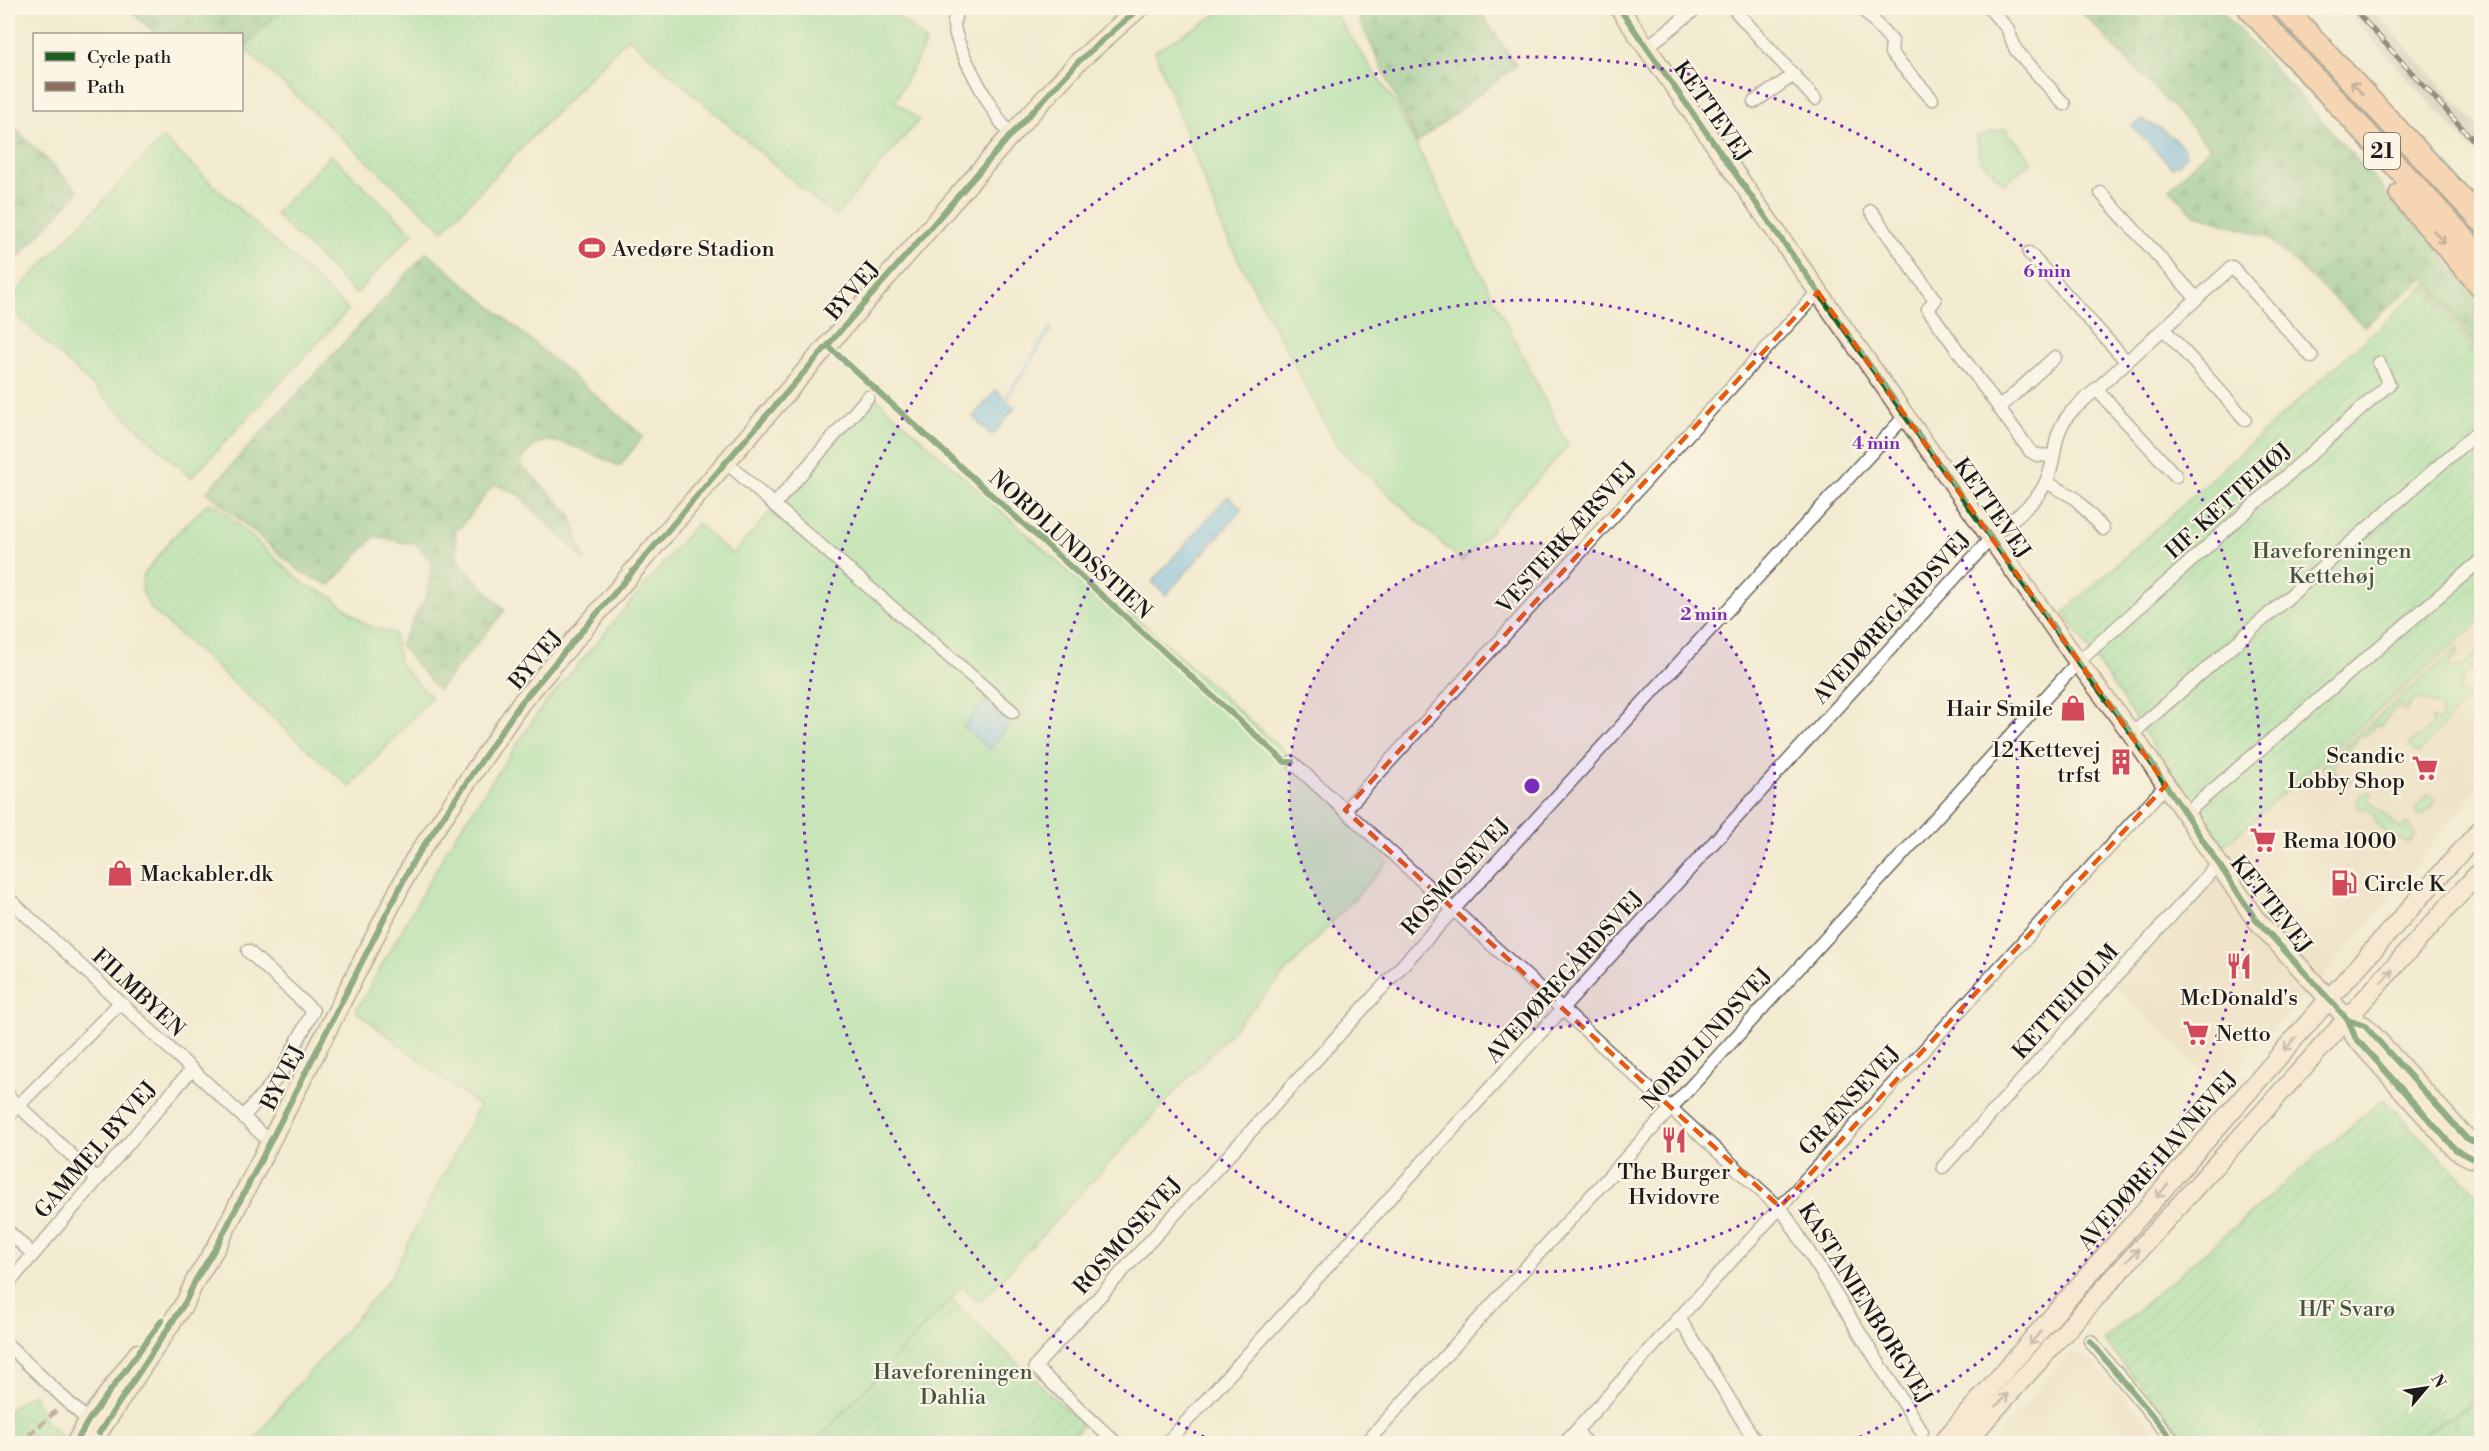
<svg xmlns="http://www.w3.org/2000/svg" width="2489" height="1451" font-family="'Libre Bodoni',serif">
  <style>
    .built { fill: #ead8ba }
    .railway { fill: #cac3b8 }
    .grass { fill: #93de9a; stroke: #587d5b; stroke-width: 1.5 }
    .forest { fill: url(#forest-firs); stroke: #496c4f; stroke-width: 1.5 }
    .cemetery { fill: url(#cemetery-stones); stroke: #587d5b; stroke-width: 1.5 }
    .park { fill: url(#park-dots); stroke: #587d5b; stroke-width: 1.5 }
    .garden { fill: url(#garden-furrows); stroke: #587d5b; stroke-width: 1.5 }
    .water { fill: url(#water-ripples); stroke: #466c82; stroke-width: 1.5 }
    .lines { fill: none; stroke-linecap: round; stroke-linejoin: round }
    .stream { stroke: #70bbe9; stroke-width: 3 }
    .street-casing { stroke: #67645b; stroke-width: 15 }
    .secondary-casing { stroke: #67645b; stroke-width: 21 }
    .highway-casing { stroke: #67645b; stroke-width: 26 }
    .street { stroke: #fff; stroke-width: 12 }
    .secondary { stroke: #fde4d1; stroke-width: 18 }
    .highway { stroke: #fbbb8d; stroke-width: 22 }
    .rail-casing { stroke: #1c1c1c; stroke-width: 5 }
    .rail { stroke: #fcf5e5; stroke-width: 3; stroke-dasharray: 9; stroke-linecap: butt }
    .quiet { stroke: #8d6e63; stroke-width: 4.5; stroke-dasharray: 9 4.5; stroke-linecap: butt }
    .cycleway-casing { stroke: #fcf5e5; stroke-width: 10 }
    .cycleway { stroke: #1b5e20; stroke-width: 6 }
    .oneway { stroke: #8c6c54 }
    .oneway2 { stroke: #988a80 }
    .marked { fill: none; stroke: #e8590c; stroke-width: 4.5; stroke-dasharray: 12 8; stroke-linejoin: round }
    .ring { fill: none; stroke: #7b2cbf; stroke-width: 3; stroke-dasharray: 3 6 }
    .labels { text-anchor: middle; stroke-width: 4.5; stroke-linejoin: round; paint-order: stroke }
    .shield { fill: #fcf5e5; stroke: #5f5d58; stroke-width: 1.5 }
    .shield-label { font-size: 21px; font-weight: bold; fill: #1c1c1c }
    .street-label { font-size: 22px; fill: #1c1c1c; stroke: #fcf5e5 }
    .poi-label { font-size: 22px; fill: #1c1c1c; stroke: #fcf5e5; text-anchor: start }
    .park-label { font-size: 22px; fill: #405642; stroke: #fcf5e5 }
    .centre { fill: #7b2cbf; stroke: #fcf5e5; stroke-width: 3 }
    .ring-label { font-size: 18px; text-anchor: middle; font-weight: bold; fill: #7b2cbf; stroke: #fcf5e5; stroke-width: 4.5; stroke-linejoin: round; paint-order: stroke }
  </style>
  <defs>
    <pattern id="forest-firs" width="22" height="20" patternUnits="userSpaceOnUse" patternTransform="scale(1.5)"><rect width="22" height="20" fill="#76bd82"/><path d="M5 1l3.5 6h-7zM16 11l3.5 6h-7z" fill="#60996a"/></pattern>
    <pattern id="cemetery-stones" width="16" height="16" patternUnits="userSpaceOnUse" patternTransform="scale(1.5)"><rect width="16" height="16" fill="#93de9a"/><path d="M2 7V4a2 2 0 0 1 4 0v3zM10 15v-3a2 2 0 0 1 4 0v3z" fill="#7ebe84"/></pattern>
    <pattern id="park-dots" width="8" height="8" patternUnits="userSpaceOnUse" patternTransform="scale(1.5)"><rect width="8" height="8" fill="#93de9a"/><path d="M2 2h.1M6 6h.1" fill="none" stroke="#7ebe84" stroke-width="1.8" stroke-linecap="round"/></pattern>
    <pattern id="garden-furrows" width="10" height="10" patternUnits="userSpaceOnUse" patternTransform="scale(1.5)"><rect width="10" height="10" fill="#93de9a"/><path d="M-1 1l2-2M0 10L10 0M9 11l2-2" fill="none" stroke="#7ebe84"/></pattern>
    <pattern id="water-ripples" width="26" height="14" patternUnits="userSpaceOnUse" patternTransform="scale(1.5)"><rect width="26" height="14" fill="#70bbe9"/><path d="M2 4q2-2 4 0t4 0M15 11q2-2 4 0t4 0" fill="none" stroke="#60a0c7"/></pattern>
  </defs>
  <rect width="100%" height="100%" fill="#fcf5e5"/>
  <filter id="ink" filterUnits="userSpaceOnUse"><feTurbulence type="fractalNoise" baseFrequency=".0167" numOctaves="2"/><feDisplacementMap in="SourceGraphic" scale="12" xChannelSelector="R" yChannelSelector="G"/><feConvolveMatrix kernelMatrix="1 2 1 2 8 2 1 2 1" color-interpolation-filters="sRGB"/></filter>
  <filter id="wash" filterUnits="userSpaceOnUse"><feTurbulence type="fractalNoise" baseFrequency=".008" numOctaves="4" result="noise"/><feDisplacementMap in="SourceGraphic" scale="24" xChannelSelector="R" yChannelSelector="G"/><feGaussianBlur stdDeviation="1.35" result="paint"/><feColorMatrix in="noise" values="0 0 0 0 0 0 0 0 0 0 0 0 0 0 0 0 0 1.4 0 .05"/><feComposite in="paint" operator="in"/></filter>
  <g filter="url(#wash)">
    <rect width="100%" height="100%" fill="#f3ebd1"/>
    <path class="built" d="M2481 623V784L2371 921 2222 1088 2110 982 2223 849Z
      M2072 1351 2093 1361 2161 1439 2156 1443H1991Z"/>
    <path class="railway" d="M2343 8H2371L2481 130V158Z"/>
    <path class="grass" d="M1228 8H1331L1396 105 1568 446 1462 562 1338 447 1223 230 1155 51Z
      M874 396 1122 620 1130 612 1389 846 1382 855 1388 862 980 1302 962 1286 815 1443 252 1444 280 1406 390 1279 479 1106 356 1011 452 841 540 710 697 523 732 555Z
      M2458 648 2459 652 2449 664 2450 668C2463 670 2473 657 2481 648V658L2476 664 2473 663 2475 665 2472 668 2469 667 2471 669 2465 676 2462 675 2464 677 2459 683 2462 685 2458 689 2466 696 2470 692 2480 701 2473 703 2474 708 2465 700 2418 754 2409 746 2415 738H2420L2432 724V718L2439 721 2442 717 2441 707 2420 699 2412 701 2406 711 2398 705 2381 725H2375L2367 735H2362L2332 768 2342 778 2347 775 2353 777 2341 790 2321 766Z
      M2368 792 2372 793 2368 800 2401 829 2406 823 2415 833V837L2408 843 2391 836 2374 821V815L2366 808 2362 810 2358 806C2357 799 2361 794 2368 792Z
      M2430 795 2435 799 2434 803 2423 815 2417 816 2416 808 2426 796Z"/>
    <path class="forest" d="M126 8H282L242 49V34H157Z
      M1354 8H1478L1516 65 1417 143Z
      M2078 8H2219L2427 237 2481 302V356L2425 278 2364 326 2266 236 2194 214 2170 189 2210 147Z
      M8 122 79 191 8 268Z
      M427 252 643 436 620 466C600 459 553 431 535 445 529 450 524 458 520 464L571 515 585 561 518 494 494 484C480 499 470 519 455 532L458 561 505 610 438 690 400 645 427 594 432 562 414 542 405 543 375 536 330 585 302 573 207 492Z"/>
    <path class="cemetery" d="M2481 1399V1443H2407Z"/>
    <path class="park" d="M282 8H890L926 43 895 101 919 120 835 217 628 37 443 230 244 48Z
      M2005 128 2032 161 2004 184 1979 158 1977 137Z
      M163 138 348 310 191 478 8 307V301Z
      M331 155 413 233 356 294 275 214Z
      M208 503 216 505 305 585 329 595 368 626 394 633 400 665 431 697 350 787 150 608 142 590 143 576 173 537Z
      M33 1393 45 1421 61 1436 57 1443H8V1411Z"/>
    <path class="garden" d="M2426 285 2481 362V621L2221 848 2064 612Z
      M2383 1099 2481 1198V1399L2407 1443H2190L2103 1340Z
      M950 1299 1083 1425 1066 1443H815Z"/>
    <path class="water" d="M2141 120C2154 124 2183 141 2186 154L2179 164 2172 167 2132 126Z
      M996 390 1015 408 994 434H990L973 417Z
      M1228 496 1242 509 1166 595 1152 582Z
      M985 700 1011 722 989 750 963 727Z"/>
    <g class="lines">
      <path class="stream" d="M1006 399 1051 328"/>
    </g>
  </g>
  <g filter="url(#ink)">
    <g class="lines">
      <g class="street-casing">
        <path id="street" d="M958 8C956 14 953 20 954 26 957 49 995 118 1011 135
          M1733 8 1815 99
          M1862 8 1892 41 1891 53 1932 99
          M1989 8 2007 28 2016 50 2064 104
          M1647 47 1697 8
          M1754 102 1794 75
          M2101 193 2197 299
          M1871 211 1935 300 1928 309 2030 451 2037 455 2052 456
          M2029 253 2127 362
          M2164 329 2245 419
          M2096 389 2176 476
          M1999 408 2055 357
          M726 462 774 505 868 397
          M2046 482 2075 498 2103 529
          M774 505 1013 712
          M2132 734 2482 428
          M1292 762 1783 1211 1922 1432
          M1345 810 1818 292
          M2185 814 2482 559
          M8 898 270 1142
          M8 1096 97 1179
          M8 1116 120 1003
          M243 1117 281 1073 313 1011 248 951
          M1943 1167 2218 864
          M8 1231 27 1249
          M8 1284 192 1069
          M1679 1318 1757 1444
          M2090 1341 2176 1444
          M8 1345 88 1421
          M1577 1430 1586 1444
          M1117 1444 1035 1367 1906 415
          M1166 1444 1992 537C2009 521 2035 505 2045 484 2059 457 2049 436 2072 411L2232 267 2312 357
          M1365 1444 2078 662 2389 384 2379 363
          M1564 1444 2166 785"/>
      </g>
      <g class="secondary-casing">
        <path id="secondary" d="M1619 8 2078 662 2132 734 2254 917 2348 1020 2355 1037 2456 1150 2471 1158 2482 1160
          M2348 1020 2365 1026 2467 1139 2482 1145
          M75 1444 88 1421 138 1353
          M91 1444 186 1301 195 1281 218 1244 414 860 520 704 726 462 1011 135 1078 62 1139 8
          M1941 1444 2329 999 2482 828
          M1964 1444 2482 869"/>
      </g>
      <g class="highway-casing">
        <path id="highway" d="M2249 8 2482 258
          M2284 8 2482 221
          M2401 194 2482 287"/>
      </g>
      <use href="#street" class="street"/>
      <use href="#secondary" class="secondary"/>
      <use href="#highway" class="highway"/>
      <g class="rail-casing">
        <path id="rail" d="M2353 8 2482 150"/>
      </g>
      <use href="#rail" class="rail"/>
      <path class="quiet" d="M19 1444 56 1411"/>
      <g class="cycleway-casing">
        <path id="cycleway" d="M1619 8 2078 662 2132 734 2254 917 2348 1020 2355 1037 2456 1150 2471 1158 2482 1160
          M828 346 1285 762H1292
          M2348 1020 2365 1026 2467 1139 2482 1145
          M2090 1341 2176 1444
          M99 1433 186 1301 195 1281 218 1244 414 860 520 704 726 462 1011 135 1078 62 1139 8
          M75 1444 88 1421 162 1320"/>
      </g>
      <use href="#cycleway" class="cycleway"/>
    </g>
    <defs><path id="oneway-shaft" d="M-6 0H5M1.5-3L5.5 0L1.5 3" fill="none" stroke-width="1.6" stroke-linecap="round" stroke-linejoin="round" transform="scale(1.5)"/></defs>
    <g class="oneway">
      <use href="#oneway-shaft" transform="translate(2357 88) rotate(-132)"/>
      <use href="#oneway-shaft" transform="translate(2439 237) rotate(49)"/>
    </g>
    <g class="oneway2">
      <use href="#oneway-shaft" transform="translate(2387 976) rotate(-48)"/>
      <use href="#oneway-shaft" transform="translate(2290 1044) rotate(132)"/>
      <use href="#oneway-shaft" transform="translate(2162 1191) rotate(131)"/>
      <use href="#oneway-shaft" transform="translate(2133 1255) rotate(-47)"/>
      <use href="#oneway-shaft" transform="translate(2035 1338) rotate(131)"/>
      <use href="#oneway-shaft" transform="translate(2002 1400) rotate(-48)"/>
    </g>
  </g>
  <path d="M0 0H2489V1451H0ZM1818 292 2166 785 1780 1207 1345 810Z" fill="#f3ebd1" fill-opacity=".55" fill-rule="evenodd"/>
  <path class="marked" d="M1818 292 2166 785 1780 1207 1345 810Z"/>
  <circle cx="1532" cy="786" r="243" fill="#7b2cbf" fill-opacity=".12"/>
  <g class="ring">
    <circle cx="1532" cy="786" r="243"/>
    <circle cx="1532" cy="786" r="486"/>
    <path d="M1212 1441A729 729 0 1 1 1852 1441"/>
  </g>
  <defs>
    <g id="stadium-bare" transform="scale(2.07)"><path d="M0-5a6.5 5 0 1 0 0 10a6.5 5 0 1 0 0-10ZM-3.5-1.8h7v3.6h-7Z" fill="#d1495b" stroke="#fcf5e5" stroke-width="2.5" paint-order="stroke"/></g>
    <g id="shop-bare" transform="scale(2.07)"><path d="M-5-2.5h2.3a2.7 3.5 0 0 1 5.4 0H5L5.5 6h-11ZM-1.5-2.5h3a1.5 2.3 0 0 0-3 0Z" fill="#d1495b" stroke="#fcf5e5" stroke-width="2.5" paint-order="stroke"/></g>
    <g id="building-bare" transform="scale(2.07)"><path d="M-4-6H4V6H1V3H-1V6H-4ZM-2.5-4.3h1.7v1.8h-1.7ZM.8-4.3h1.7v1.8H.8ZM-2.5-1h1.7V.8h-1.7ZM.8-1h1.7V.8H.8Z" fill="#d1495b" stroke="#fcf5e5" stroke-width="2.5" paint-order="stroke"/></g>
    <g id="supermarket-bare" transform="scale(2.07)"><path d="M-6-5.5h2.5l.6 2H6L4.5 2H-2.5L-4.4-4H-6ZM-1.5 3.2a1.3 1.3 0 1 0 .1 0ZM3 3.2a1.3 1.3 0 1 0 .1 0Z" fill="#d1495b" stroke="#fcf5e5" stroke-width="2.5" paint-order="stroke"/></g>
    <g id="fuel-bare" transform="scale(2.07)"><path d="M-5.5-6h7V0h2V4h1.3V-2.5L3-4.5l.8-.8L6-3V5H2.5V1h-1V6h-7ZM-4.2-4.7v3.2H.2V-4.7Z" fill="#d1495b" stroke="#fcf5e5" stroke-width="2.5" paint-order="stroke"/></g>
    <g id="restaurant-bare" transform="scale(2.07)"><path d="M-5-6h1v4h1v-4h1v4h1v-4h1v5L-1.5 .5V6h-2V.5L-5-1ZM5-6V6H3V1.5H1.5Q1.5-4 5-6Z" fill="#d1495b" stroke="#fcf5e5" stroke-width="2.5" paint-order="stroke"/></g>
  </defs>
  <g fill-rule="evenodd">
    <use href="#stadium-bare" x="592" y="248"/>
    <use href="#shop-bare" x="2073" y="708"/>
    <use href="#building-bare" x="2121" y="762"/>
    <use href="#supermarket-bare" x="2425" y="768"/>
    <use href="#supermarket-bare" x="2263" y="840"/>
    <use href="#shop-bare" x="120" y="873"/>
    <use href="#fuel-bare" x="2344" y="883"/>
    <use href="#restaurant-bare" x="2239" y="966"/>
    <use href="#supermarket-bare" x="2196" y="1033"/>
    <use href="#restaurant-bare" x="1674" y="1140"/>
  </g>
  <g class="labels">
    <rect class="shield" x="2364" y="133" width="36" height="36" rx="4.5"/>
    <g class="shield-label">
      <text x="2382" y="158">21</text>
    </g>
    <g class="street-label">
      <text transform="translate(1713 111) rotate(55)" y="8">KETTEVEJ</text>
      <text transform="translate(852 290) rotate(-49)" y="8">BYVEJ</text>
      <text transform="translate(2228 500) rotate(-42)" y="8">HF. KETTEHØJ</text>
      <text transform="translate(1993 508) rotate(55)" y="8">KETTEVEJ</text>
      <text transform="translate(1566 537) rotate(-48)" y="8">VESTERKÆRSVEJ</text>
      <text transform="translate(1071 544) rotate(42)" y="8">NORDLUNDSSTIEN</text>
      <text transform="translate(1891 617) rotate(-48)" y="8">AVEDØREGÅRDSVEJ</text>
      <text transform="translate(535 659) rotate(-50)" y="8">BYVEJ</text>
      <text transform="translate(1455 876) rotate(-48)" y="8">ROSMOSEVEJ</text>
      <text transform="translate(2272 904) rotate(52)" y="8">KETTEVEJ</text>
      <text transform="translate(1564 976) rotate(-48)" y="8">AVEDØREGÅRDSVEJ</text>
      <text transform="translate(139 992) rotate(43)" y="8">FILMBYEN</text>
      <text transform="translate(2065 1001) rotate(-48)" y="8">KETTEHOLM</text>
      <text transform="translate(1706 1038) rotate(-48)" y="8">NORDLUNDSVEJ</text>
      <text transform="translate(282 1077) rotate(-63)" y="8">BYVEJ</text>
      <text transform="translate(1849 1100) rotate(-48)" y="8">GRÆNSEVEJ</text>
      <text transform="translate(95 1149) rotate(-49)" y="8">GAMMEL BYVEJ</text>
      <text transform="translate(2157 1160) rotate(-49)" y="8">AVEDØRE HAVNEVEJ</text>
      <text transform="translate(1127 1235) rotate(-48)" y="8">ROSMOSEVEJ</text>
      <text transform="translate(1866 1303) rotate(58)" y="8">KASTANIENBORGVEJ</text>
    </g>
    <g class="poi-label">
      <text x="612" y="256">Avedøre Stadion</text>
      <text x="2053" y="716" text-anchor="end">Hair Smile</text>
      <text x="2101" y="757" text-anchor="end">12 Kettevej<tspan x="2101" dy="25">trfst</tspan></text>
      <text x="2405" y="763" text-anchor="end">Scandic<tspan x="2405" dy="25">Lobby Shop</tspan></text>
      <text x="2283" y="848">Rema 1000</text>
      <text x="140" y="881">Mackabler.dk</text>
      <text x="2364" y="891">Circle K</text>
      <text x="2239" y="1005" text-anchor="middle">McDonald's</text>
      <text x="2216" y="1041">Netto</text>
      <text x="1674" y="1179" text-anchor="middle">The Burger<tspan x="1674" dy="25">Hvidovre</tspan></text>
    </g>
    <g class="park-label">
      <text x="2332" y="558">Haveforeningen<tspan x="2332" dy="25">Kettehøj</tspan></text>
      <text x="2347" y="1316">H/F Svarø</text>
      <text x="953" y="1379">Haveforeningen<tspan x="953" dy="25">Dahlia</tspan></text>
    </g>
  </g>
  <circle cx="1532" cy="786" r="9" class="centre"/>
  <g class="ring-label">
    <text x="2047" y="277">6 min</text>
    <text x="1876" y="449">4 min</text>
    <text x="1704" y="620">2 min</text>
  </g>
  <rect width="2489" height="1451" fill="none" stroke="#fcf5e5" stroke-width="30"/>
  <rect x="33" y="33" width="210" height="78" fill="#fcf5e5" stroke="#a29e95" stroke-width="1.5"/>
  <rect x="45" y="52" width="30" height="9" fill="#1b5e20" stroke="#a29e95" stroke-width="1.5"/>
  <text x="87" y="63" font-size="18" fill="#1c1c1c">Cycle path</text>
  <rect x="45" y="82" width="30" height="9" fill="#8d6e63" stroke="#a29e95" stroke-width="1.5"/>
  <text x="87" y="93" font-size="18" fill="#1c1c1c">Path</text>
  <g transform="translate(2426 1388) rotate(61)" stroke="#fcf5e5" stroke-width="4.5" paint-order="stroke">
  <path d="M0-4.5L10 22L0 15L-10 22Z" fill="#1c1c1c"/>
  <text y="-9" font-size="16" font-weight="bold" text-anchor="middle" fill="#1c1c1c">N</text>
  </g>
</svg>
